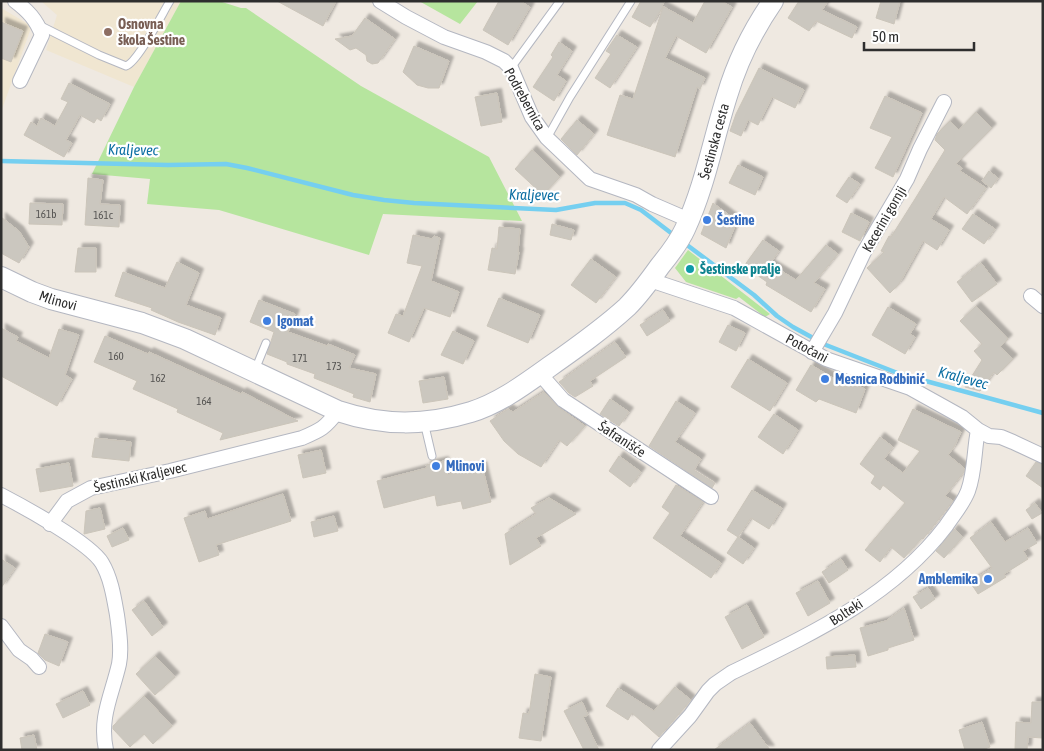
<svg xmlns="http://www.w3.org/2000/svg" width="1044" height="751" font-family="'Asap Condensed',sans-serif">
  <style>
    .education { fill: #f0e6d1 }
    .green { fill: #b6e59e }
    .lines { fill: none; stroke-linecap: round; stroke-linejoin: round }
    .stream { stroke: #75cff0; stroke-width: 4.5 }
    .building { fill: #cbc7bf; stroke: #cbc5ba; filter: url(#shadow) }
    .lane-casing { stroke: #b4b7c1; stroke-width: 9 }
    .street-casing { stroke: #b4b7c1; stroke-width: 16 }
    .secondary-casing { stroke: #b4b7c1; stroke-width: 22 }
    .lane { stroke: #fff; stroke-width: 7 }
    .street { stroke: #fff; stroke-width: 14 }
    .secondary { stroke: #fff; stroke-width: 20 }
    .education-dot { fill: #8d6e63; stroke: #fff; stroke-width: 2 }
    .shop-dot { fill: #3f7fe0; stroke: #fff; stroke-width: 2 }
    .culture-dot { fill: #0f9aa8; stroke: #fff; stroke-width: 2 }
    .labels { text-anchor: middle; stroke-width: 4.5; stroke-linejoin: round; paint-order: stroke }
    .number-label { font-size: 11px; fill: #555452 }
    .education-label { font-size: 14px; font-weight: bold; fill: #785e54; stroke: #fff; text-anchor: start }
    .street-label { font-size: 14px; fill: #2e2e2e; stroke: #fff }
    .shop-label { font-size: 14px; font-weight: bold; fill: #366cbe; stroke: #fff; text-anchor: start }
    .culture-label { font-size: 14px; font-weight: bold; fill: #0d838f; stroke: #fff; text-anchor: start }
    .water-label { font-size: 15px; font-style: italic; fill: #0d6fa3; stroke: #fff }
  </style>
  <defs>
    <filter id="shadow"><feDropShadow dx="4.5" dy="-4.5" stdDeviation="1" flood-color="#0004"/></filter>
  </defs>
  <rect width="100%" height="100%" fill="#efe9e1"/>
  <path class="education" d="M41 1H181L134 87 46 50 57 15Z
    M1 8 30 25 31 28 1 112Z"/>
  <path class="green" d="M181 1H219L241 8H246L361 86 489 157 522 221 383 214 369 255 219 210 147 204 150 179 92 174 134 87Z
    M419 1H478L460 24Z
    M688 250 770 314 765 317 739 297 736 299 686 282 675 268Z"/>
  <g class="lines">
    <path class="stream" d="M1 161 168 165 226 164 247 168 353 195 384 200 414 203 556 210 595 203H625L641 210 675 236
      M683 242 754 295 777 316 793 327 826 345 900 374 1043 413"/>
  </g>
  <path class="building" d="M277 1H336L323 26Z
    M499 1H520L530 7 508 45 483 30Z
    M641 1H665L662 6 693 23 705 1H721L732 7 706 53 676 36 665 58 705 78 700 89 697 87 675 157 607 135 620 95 633 99 663 7 650 27 632 17Z
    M799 1H828L822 10 857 27 852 38 816 21 809 31 788 18Z
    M881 1H900L894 24 876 18Z
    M365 18 395 39 378 63 372 64 367 61 366 55 356 48 350 50 335 39 352 36Z
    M1 22 23 31 11 62 1 58Z
    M617 35 637 47 610 88 595 78 611 54 606 51Z
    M559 42 572 51 557 75 566 81 554 101 533 87 553 57 551 55Z
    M414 46 449 61 439 88H428L417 85 403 72Z
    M759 68 804 90 795 108 772 97 758 125 748 120 741 136 730 131 736 114Z
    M69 83 110 104 101 121 97 118 94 123 80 115 66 140 72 143 64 157 24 135 31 122 37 126 41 118 55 126 68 102 61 99Z
    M497 93 502 122 481 126 475 97Z
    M885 96 922 113 893 177 875 168 892 137 870 128Z
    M976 112 992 128 956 164 962 168 960 171 986 188 967 214 944 197 931 219 949 230 937 250 923 241 899 284 890 293 867 268 884 252 881 251 889 236 891 237 915 199 945 150 935 140 937 134 950 121 959 130Z
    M577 120 594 134 577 155 561 139Z
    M532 150 560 177 543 195 515 169Z
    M738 165 763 177 755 195 729 183Z
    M989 171 998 178 991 188 982 181Z
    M849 177 860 184 847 203 836 196Z
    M88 178 103 180 100 204 120 205 119 227 85 225Z
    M30 203 63 204 62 225 29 224Z
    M713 203 737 221 726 248 701 234Z
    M851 213 869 222 860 241 842 232Z
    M973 214 995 229 984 244 962 229Z
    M1 217 19 231 29 247 19 263 1 253Z
    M552 224 574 230 571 240 550 235Z
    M499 227 520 229 518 252H519L515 274 488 270 492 248 497 249Z
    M413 235 432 239 434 236 440 238 431 281 459 292 450 317 424 308 409 342 388 333 396 314 403 316 422 266 407 263Z
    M763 240 779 251 770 264 796 280 826 245 838 254 814 283 825 289 811 312 766 285 767 282 744 266Z
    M78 248H96V272H75Z
    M591 259 616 277 596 303 571 285Z
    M177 262 199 273 186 305 221 318 215 335 178 322 151 310 152 308 115 296 123 272 165 288Z
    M981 263 997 284 972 302 957 282Z
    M499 298 540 315 528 343 487 326Z
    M259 300 295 314 288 332 327 346 328 344 355 355 349 368 376 374 370 402 353 397 354 394 314 378 315 374 287 364V362L267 354 274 332 250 322Z
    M976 306 1008 339 1000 347 1013 359 997 375 994 372 980 391 965 387 982 360 974 351 982 344 960 321Z
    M888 307 916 324 910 334 915 337 905 354 872 335Z
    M663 310 670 321 647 336 640 325Z
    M728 325 745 333 736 351 719 342Z
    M1 328 18 337 16 341 49 358 59 329 79 335 65 375 72 379 57 406 1 376Z
    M453 331 474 341 463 364 441 355Z
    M105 336 148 354 149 352 241 394 242 392 298 421 220 440 223 433 177 412 178 409 133 389 137 381 94 362Z
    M615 342 626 357 590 381 593 386 575 397 569 393 559 382Z
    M748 359 787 383 770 411 731 387Z
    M811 365 838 381 839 379 865 389 856 413 819 399 816 402 796 390Z
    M444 377 448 399 423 403 419 381Z
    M544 392 558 407 585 426 567 446 559 440 541 467 518 454 504 441 490 421 508 409 513 412Z
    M610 399 629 412 619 426 600 414Z
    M676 401 695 413 675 442 701 459 694 470 715 483 712 488 649 446Z
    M913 409 961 432 954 447 948 455 964 468V472L945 496 953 501 923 539 922 538 904 558 891 547 880 562 865 550 905 503 883 485 880 490 871 483 875 476 860 464 880 437 893 447 884 459 903 473 920 451 898 440Z
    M774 414 798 430 783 454 758 437Z
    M95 438 131 442 129 461 92 457Z
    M321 450 326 473 303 478 298 455Z
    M619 456 641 472 630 487 609 471Z
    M444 461 447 475 482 466 491 502 463 509 461 501 437 506 435 495 384 508 377 481 427 468 426 465Z
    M1036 462 1043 465V488L1026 476Z
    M69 463 73 486 40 492 36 469Z
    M676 485 703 502 680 536 721 563 711 578 653 538 670 513 662 507Z
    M752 490 782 508 769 529 751 518 738 537 727 530Z
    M283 494 291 521 216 545 219 555 199 562 184 518 205 511 207 519Z
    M549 498 576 514 536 538 541 546 510 565 505 534 536 514 531 508Z
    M1035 503 1042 513 1032 519 1026 510Z
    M100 508 105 529 84 534 86 511Z
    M334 516 338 531 314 537 311 522Z
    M991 522 1005 542 1028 528 1037 543 1023 551 1028 559 1004 574 1006 577 978 594 970 582 992 568 970 538Z
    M123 528 129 540 112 547 107 536Z
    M954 529 963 537 944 558 936 551Z
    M738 537 754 548 743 564 727 553Z
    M1 559 15 568 1 588Z
    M841 559 848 570 829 583 822 572Z
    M818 581 830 603 808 616 796 593Z
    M928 588 935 599 921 609 913 597Z
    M144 601 163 627 152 636 132 610Z
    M747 605 764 637 742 649 725 617Z
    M904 608 914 640 888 648V650L868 656 860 628 886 621Z
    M45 634 68 642 59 666 45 660 38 653Z
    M855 655 856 667 827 669 826 657Z
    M155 656 175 677 155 695 136 674Z
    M535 674 551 677 541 741 519 738 523 713 529 714Z
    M675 687 691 700 659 737 632 713 628 720 606 706 618 688 654 711Z
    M83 691 90 705 63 718 56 704Z
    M144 696 172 726 153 744 144 734 130 747 113 729V726Z
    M582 702 588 715 583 717 599 750H584L564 711Z
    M1032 702H1043L1042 738 1028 737 1027 750 1015 749 1016 722 1031 723Z
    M982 722 990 747 982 750H965L959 730Z
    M750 723 770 750H714Z
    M34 735 37 750H22L20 738Z"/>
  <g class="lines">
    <g class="lane-casing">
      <path id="lane" d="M39 25 99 55 126 66C138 62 162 14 170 1
        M511 68 560 1
        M547 138 570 97 631 1
        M255 370 266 343
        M424 422 432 456"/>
    </g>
    <g class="street-casing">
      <path id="street" d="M15 1C28 11 36 19 42 35L20 81
        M380 1 406 17 444 37 486 52 504 61 511 68 532 117 547 138 590 179 636 195 652 204 689 220
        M650 280 734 308 826 359 910 388 946 408 962 417 978 430 989 436 1001 437 1013 442 1043 456
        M1031 296 1043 306
        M812 352 835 313 864 252 907 179 920 149 944 102
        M540 374 563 400 711 497
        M1 495C24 507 90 543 102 563 111 578 114 598 117 615 119 630 122 649 119 664 112 695 99 717 106 750
        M50 524 67 501 91 488 170 471 302 438C321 430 325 428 338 411
        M1 626 19 650 32 659 39 667
        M659 750 690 716 708 691 715 684 731 673C809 635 892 597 946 526 954 514 963 504 968 491 975 472 974 450 978 430"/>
    </g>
    <g class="secondary-casing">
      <g id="secondary">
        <path id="s1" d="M1 277 32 292 51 299 142 323 185 339 338 411C383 426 425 426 471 412 500 403 525 384 549 367 576 348 603 329 627 307 639 295 650 280 660 266 669 255 679 242 685 229 705 186 713 140 727 96 737 62 753 30 773 1"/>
      </g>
    </g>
    <use href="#lane" class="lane"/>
    <use href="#street" class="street"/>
    <use href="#secondary" class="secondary"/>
  </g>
  <circle class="education-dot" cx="108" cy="32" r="5"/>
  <g class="shop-dot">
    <circle cx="707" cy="220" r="5"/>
    <circle cx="267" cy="321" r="5"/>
    <circle cx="825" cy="379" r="5"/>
    <circle cx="436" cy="466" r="5"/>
    <circle cx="988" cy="579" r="5"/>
  </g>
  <circle class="culture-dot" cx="690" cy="269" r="5"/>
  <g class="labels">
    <g class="number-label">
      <text x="46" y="218">161b</text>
      <text x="103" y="219">161c</text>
      <text x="116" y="360">160</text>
      <text x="300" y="362">171</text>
      <text x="334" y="370">173</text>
      <text x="158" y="382">162</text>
      <text x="204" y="405">164</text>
    </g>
    <g class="education-label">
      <text x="118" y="29">Osnovna<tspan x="118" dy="16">škola Šestine</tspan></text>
    </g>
    <g class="street-label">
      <text transform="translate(525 99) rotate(61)" y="5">Podrebernica</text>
      <text dy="5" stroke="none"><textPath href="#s1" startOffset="878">Šestinska cesta</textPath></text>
      <text transform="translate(884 219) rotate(-60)" y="5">Kecerini gornji</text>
      <text dy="5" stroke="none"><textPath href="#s1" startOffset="62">Mlinovi</textPath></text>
      <text transform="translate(807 348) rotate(28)" y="5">Potočani</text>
      <text transform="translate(622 439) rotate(33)" y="5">Šafranišće</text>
      <text transform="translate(140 477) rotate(-13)" y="5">Šestinski Kraljevec</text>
      <text transform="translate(846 612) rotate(-33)" y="5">Bolteki</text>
    </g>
    <g class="shop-label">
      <text x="717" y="225">Šestine</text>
      <text x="277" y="326">Igomat</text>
      <text x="835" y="384">Mesnica Rodbinić</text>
      <text x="446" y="471">Mlinovi</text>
      <text x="978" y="584" text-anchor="end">Amblemika</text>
    </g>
    <g class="culture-label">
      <text x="700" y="274">Šestinske pralje</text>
    </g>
    <g class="water-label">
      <text transform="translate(133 150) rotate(1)" y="5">Kraljevec</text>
      <text transform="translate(534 195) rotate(1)" y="5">Kraljevec</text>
      <text transform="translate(963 378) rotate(15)" y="5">Kraljevec</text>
    </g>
  </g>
  <rect width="1044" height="751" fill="none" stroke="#2e2e2e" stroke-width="5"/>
  <path d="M864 42v8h110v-8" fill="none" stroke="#2e2e2e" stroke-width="2.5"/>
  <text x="872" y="42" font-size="15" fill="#2e2e2e" stroke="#ffffff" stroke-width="4" paint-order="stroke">50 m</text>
</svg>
